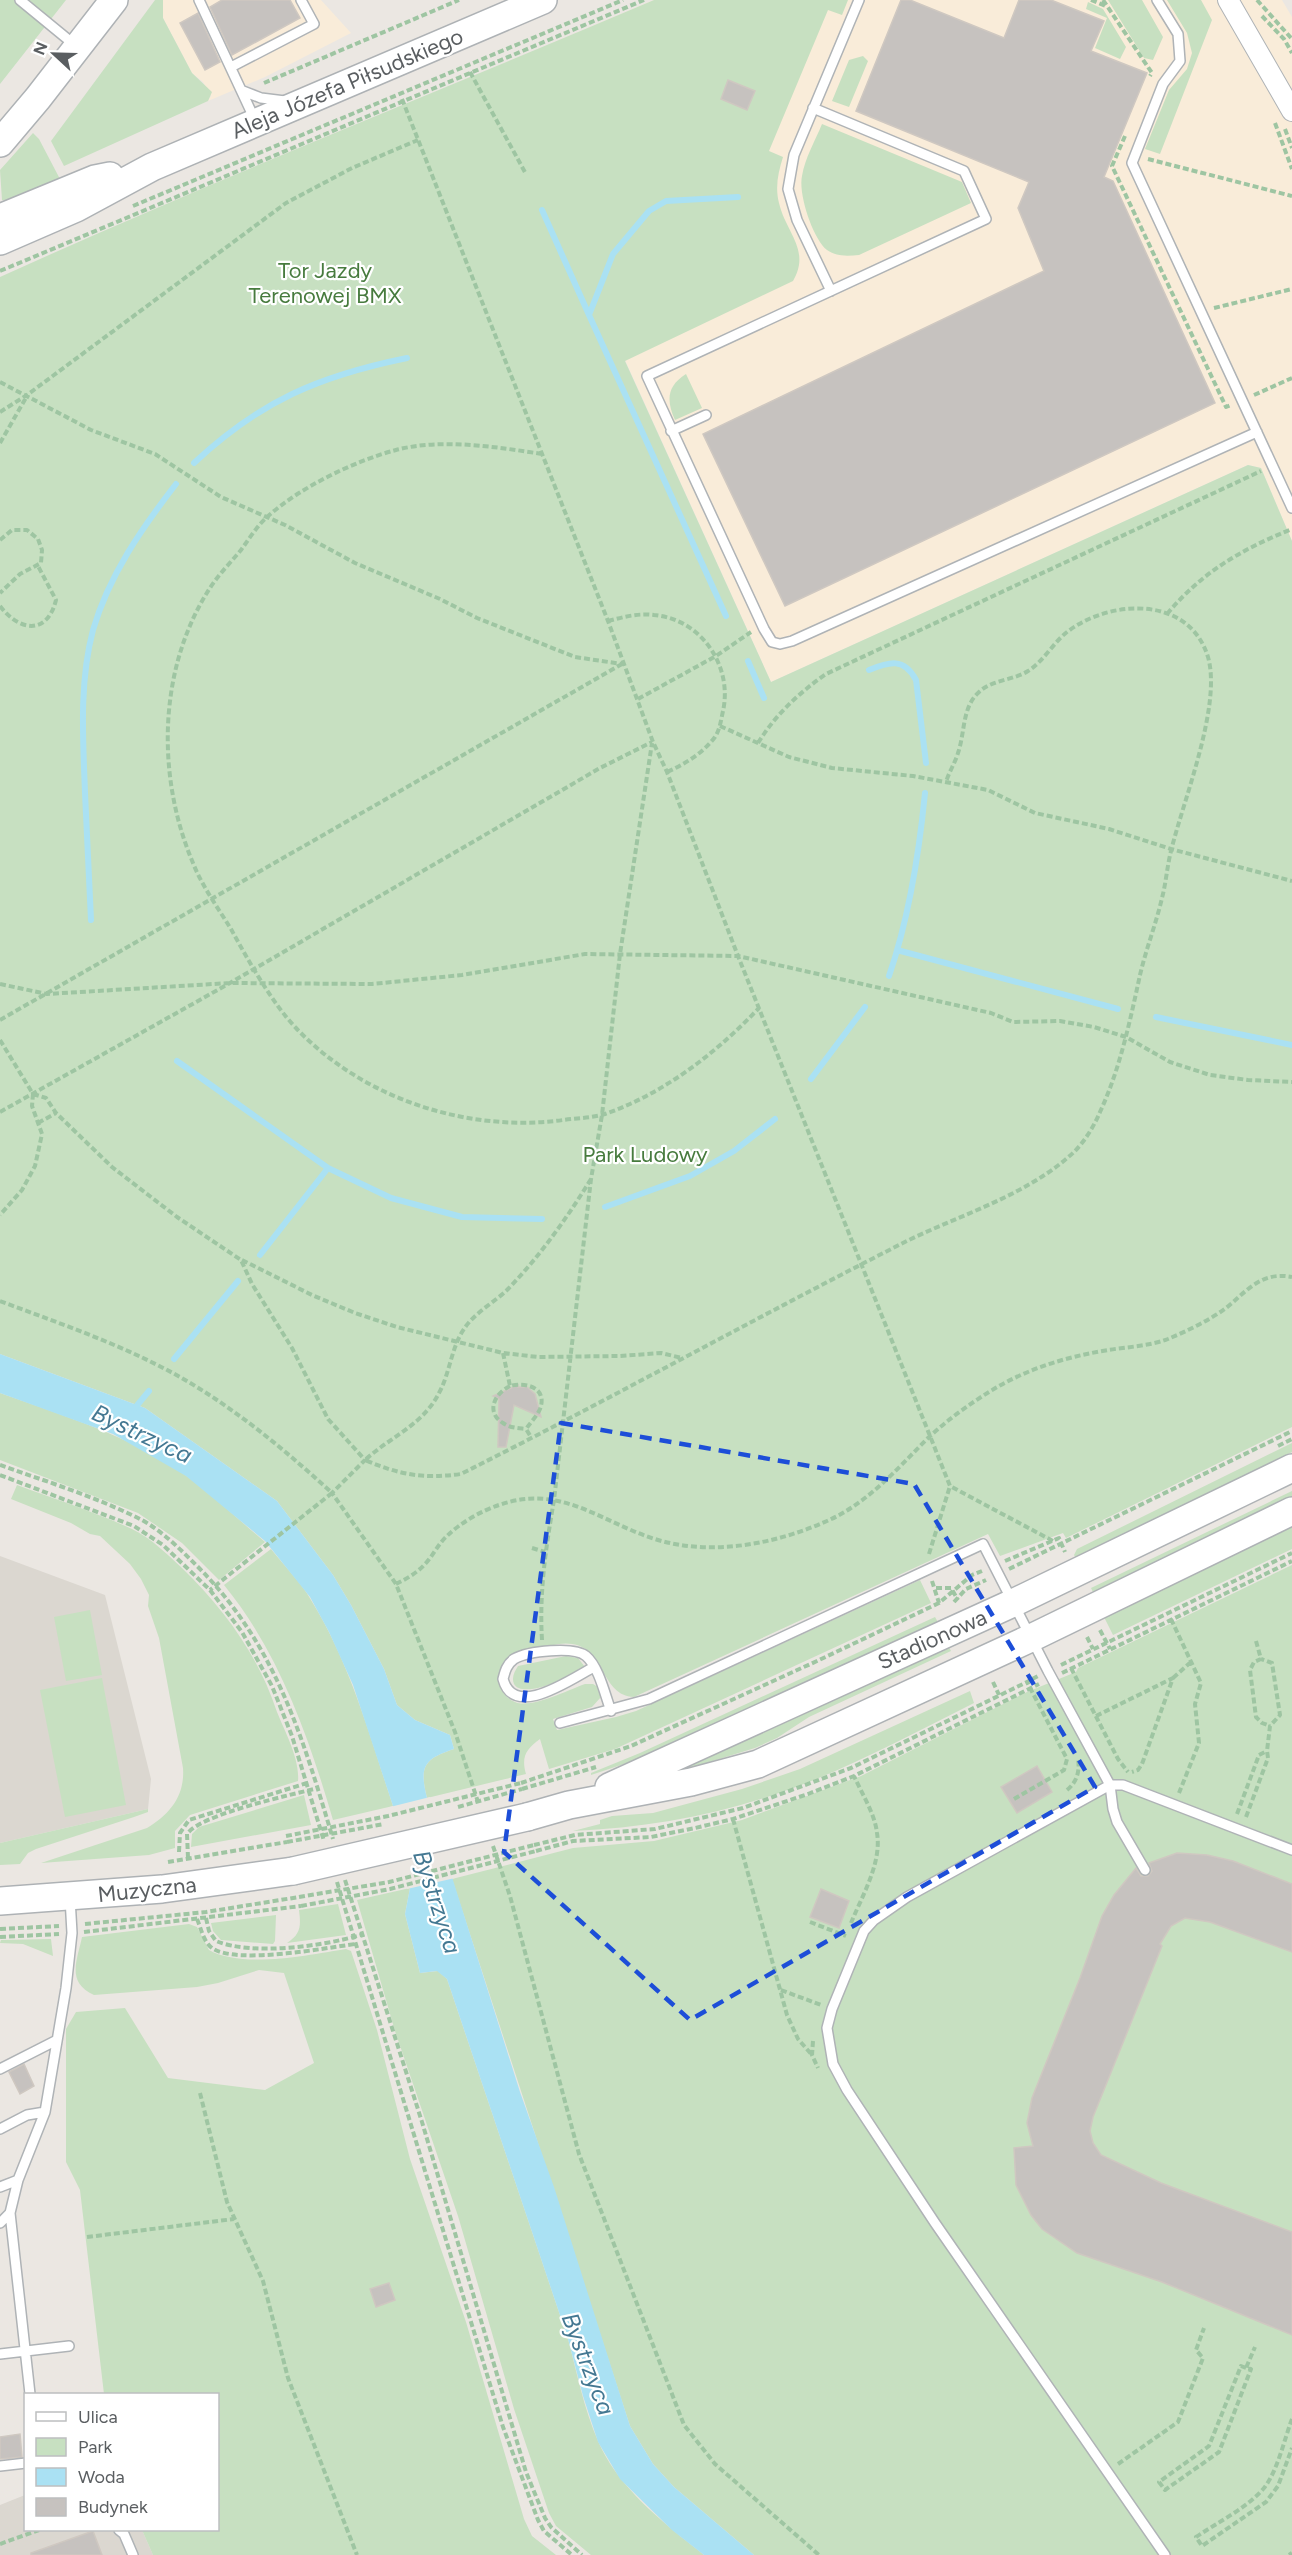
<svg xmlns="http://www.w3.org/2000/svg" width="1292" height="2555" font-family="Figtree,sans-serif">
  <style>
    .commercial { fill: #f9ecd9 }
    .education { fill: #dbd7d0 }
    .green { fill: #c7e0c1 }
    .water { fill: #aae1f3 }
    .pier { fill: #ebe7e2 }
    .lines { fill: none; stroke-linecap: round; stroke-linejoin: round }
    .stream { stroke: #aae1f3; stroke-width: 6 }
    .building { fill: #c6c2bf; stroke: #cfc8c1; stroke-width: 1.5 }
    .lane-casing { stroke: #afb3b6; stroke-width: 12 }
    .street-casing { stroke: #afb3b6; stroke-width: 22 }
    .secondary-casing { stroke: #aeb2b5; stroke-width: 30 }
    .path { stroke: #9ec5a2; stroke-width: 4; stroke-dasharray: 6 3; stroke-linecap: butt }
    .lane { stroke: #fff; stroke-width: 9 }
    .street { stroke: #fff; stroke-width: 20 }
    .secondary { stroke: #fff; stroke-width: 27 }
    .secondary-bridge-casing { stroke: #aeb2b5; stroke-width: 30; stroke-linecap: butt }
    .path-bridge { stroke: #9ec5a2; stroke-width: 4; stroke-dasharray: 6 3; stroke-linecap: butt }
    .secondary-bridge { stroke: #fff; stroke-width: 27 }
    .marked { fill: none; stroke: #1d4ed8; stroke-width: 4.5; stroke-dasharray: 12 8; stroke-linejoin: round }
    .labels { text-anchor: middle; stroke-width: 4.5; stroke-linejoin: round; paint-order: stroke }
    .street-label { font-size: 22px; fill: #5a5e61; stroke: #fff }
    .park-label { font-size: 22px; fill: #477b3e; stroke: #fff }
    .water-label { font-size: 24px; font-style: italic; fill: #447892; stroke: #fff }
  </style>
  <rect width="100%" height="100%" fill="#ebe7e2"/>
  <path class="commercial" d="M163 0H321L351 33 265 77 208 101 211 96 203 82 192 73 163 18Z
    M654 0H1282L1292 17V541L1261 468 1248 465 771 682 493 69Z"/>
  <path class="education" d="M0 1556 105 1595 151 1779 148 1809 0 1843Z
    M25 2495 26 2530H142L153 2555H0V2505Z"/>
  <path class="green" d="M0 0H66L0 84Z
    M155 0H163V18L192 73 212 92 208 101 64 166 51 141Z
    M654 0H848L842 15 828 10 769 151 783 157C778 173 775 187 779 203 786 233 811 250 793 281L625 361 771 682 1248 465 1261 468 1292 541V1427L1066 1538 1063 1533 1000 1556 988 1534 634 1697C601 1696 605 1648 572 1644 561 1642 550 1646 540 1648 520 1652 493 1659 500 1686 502 1693 508 1699 515 1702 531 1709 568 1690 585 1684H593L598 1687 601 1697 592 1707 553 1719 557 1730 616 1717 636 1711 920 1580 931 1603 615 1749 549 1769 540 1739C526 1749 521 1757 526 1774L427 1798C419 1766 424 1759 454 1749L450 1735 415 1720 397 1705 384 1669 351 1605 333 1575 277 1501 145 1408 0 1354V277C216 179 436 93 654 0Z
    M1108 0H1142L1163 37 1153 60 1144 58Z
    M1167 0H1201L1212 20 1160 154 1145 149 1169 90 1187 69 1192 53 1187 33Z
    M1088 2 1103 9 1126 47 1120 59 1095 48 1107 18 1086 9Z
    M863 56 868 61 849 107 832 101 849 60Z
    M822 124 962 182 971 203 859 255C848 256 837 257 827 250 813 239 798 194 802 176 805 158 815 141 822 124Z
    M33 133 39 139 61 181 8 201 2 200 0 170Z
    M686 374 702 408 675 420C666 400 667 386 686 374Z
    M0 1393C64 1416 132 1436 188 1477 214 1497 239 1520 265 1542L219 1580 182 1543 138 1513 0 1460Z
    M1292 1443V1452L1076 1558 1074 1555 1077 1549Z
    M17 1485C55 1499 95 1512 132 1529 151 1538 167 1554 182 1568 225 1610 258 1655 277 1712 285 1732 300 1759 298 1781L190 1815 175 1831V1848L149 1855 41 1863 147 1828C170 1814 185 1796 183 1768L159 1638 148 1606 149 1595 141 1579 130 1564 100 1536 90 1534 71 1523 11 1499Z
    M1292 1491V1498L1094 1594 1091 1588Z
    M1292 1524V1549L1113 1635 1103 1615Z
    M271 1549C284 1566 301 1582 311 1600 350 1663 370 1736 393 1806L333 1820C309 1738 279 1652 224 1585Z
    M1292 1565V2555H754L674 2487 653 2464 630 2426 452 1879 573 1848 654 1841 742 1820 861 1776 1027 1692 1076 1672 1078 1668Z
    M90 1610 102 1675 66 1681 54 1617Z
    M935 1617 939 1624 654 1754 591 1775V1773L640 1753Z
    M948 1645 951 1651 809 1717 777 1738 755 1748 677 1772 676 1768Z
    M566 1656 578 1658 585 1667C574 1676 523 1700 514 1684 511 1677 515 1671 518 1666Z
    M102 1678 126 1805 65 1817 40 1690Z
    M970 1691 974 1703C916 1732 857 1764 796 1787 724 1814 649 1828 573 1831L600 1824V1820L612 1816 653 1813 742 1789 800 1769Z
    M304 1795 311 1825 191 1847 192 1834 199 1827Z
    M148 1809V1812L134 1817 36 1849 28 1853 20 1864 0 1865V1843Z
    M410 1888 405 1914 420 1973 438 1971 447 1979 568 2339C577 2373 584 2409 598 2441 618 2488 665 2524 704 2555H591L556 2526 549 2513 514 2409 458 2216 395 2031 357 1900Z
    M338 1904 346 1935 287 1943C301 1934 301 1926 299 1910Z
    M276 1915 275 1941 273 1944 221 1940 213 1931 211 1923Z
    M189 1924 197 1927 209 1950C243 1969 309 1955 346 1949L351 1951 377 2030 410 2159 466 2322 524 2519 532 2536 556 2555H153L142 2530H218V2394H104L80 2190 66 2162V2029L76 2012 125 2008 168 2078 265 2090 314 2063 284 1973 259 1970 218 1983 197 1987 94 1995C66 1982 77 1961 82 1937Z
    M51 1939 53 1956 23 1944 0 1943 1 1940Z"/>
  <path class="water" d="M0 1354 145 1408 277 1501 333 1575 351 1605 384 1669 397 1705 415 1720 450 1735 454 1749C424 1759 419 1766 427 1798L520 2092 554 2187 630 2426 653 2464 674 2487 754 2555H704L672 2530 620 2479 598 2442 583 2396 568 2339 447 1979 437 1971 420 1973 405 1914 410 1888 393 1806 353 1685 329 1632 310 1597 265 1541 186 1476 113 1434 0 1393Z"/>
  <path class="pier" d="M430 1797 455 1878 407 1889 390 1807Z"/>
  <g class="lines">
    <path class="stream" d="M542 210 589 315
      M194 463C260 401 319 376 407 358
      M726 616 589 315 613 254 649 211 666 201 738 197
      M748 661 764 698
      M869 670C889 662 904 657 916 680L926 763
      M91 920C89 877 87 835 85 793 83 738 79 683 93 630 109 575 142 528 176 484
      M897 950 1118 1009
      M889 976C909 918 919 854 925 793
      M1156 1017 1292 1045
      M177 1061 328 1168 391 1198 462 1217 542 1219
      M811 1079 865 1007
      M605 1207 690 1176 734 1151 775 1119
      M260 1255 328 1168
      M174 1359 238 1281
      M134 1409 149 1391"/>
  </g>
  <path class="building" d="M222 0H290L300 18 232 55 210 7Z
    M901 0H910L1004 38 1019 0H1051L1104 21 1091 51 1147 73 1104 177 1113 181 1215 403 785 606 703 434 1044 271 1018 208 1029 182 856 111Z
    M198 13 220 62 205 70 180 23Z
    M728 80 755 91 747 110 721 99Z
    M518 1385V1387H527L535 1394 541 1417 514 1405 506 1447H498L499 1399 493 1396Z
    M1037 1766 1052 1792 1017 1813 1001 1787Z
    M1177 1853 1207 1855 1233 1861 1292 1884V1952L1210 1922 1185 1918 1171 1926 1160 1944 1162 1946 1093 2117 1090 2131 1093 2143 1101 2155 1161 2183 1292 2232V2335L1162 2282 1077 2253 1042 2229 1031 2215 1016 2185 1014 2148 1033 2146 1027 2123 1032 2098 1080 1978 1102 1916 1114 1895 1136 1868 1141 1876H1148L1152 1871 1149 1863Z
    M821 1889 849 1901 839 1928 810 1917Z
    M24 2064 34 2086 20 2094 9 2072Z
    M389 2283 395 2300 376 2307 370 2289Z
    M20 2434 22 2457 0 2459V2437Z
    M93 2531 102 2555H31V2553Z"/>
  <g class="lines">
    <g class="lane-casing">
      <path id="lane" d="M20 0 76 46
        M199 0 255 120
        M1157 0 1178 34 1180 61 1163 84 1132 163 1292 508
        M231 67 314 24 301 0
        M243 91 261 98 285 101
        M813 108 964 171 986 219 647 376 764 629 772 642 780 644 792 641 1257 432
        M831 291 797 220 788 189 794 155 859 0
        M671 431 706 415
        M594 1667C571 1679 514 1720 503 1679 505 1671 507 1664 514 1659 528 1651 574 1646 586 1656 599 1667 605 1695 611 1711
        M560 1723 649 1699 983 1544 1048 1671 1110 1785 1113 1809 1117 1822 1145 1870
        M0 2069 57 2040
        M0 2129 27 2115 45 2112
        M18 2180 45 2112 66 1988 72 1933 70 1898
        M0 2187 18 2180 10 2213 0 2223
        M10 2213 30 2394
        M0 2354 69 2346
        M0 2466 26 2463
        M119 2530 124 2534 133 2555
        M1165 2555 935 2223 847 2090 833 2064 827 2028 832 2009 864 1931 874 1920 907 1897 1110 1785H1123L1292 1850"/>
    </g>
    <g class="street-casing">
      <path id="street" d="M1228 0 1292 111"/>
    </g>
    <g class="secondary-casing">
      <path id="secondary" d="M0 143 38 98 114 0
        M0 218 95 179 110 176
        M0 241 76 208 152 167 543 0
        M609 1787 1013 1603 1292 1468
        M527 1817 569 1805 691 1782 758 1764 1031 1638 1292 1511
        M0 1901 162 1889 293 1871"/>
    </g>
    <path class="path" d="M1091 0 1106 6
      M1103 0 1152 73 1150 76
      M1257 0 1292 39
      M1262 16 1284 39 1292 53
      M470 72 526 174
      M264 83 459 0
      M402 99 608 621 653 742 667 772 738 956 950 1486 1053 1541
      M1275 123 1292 169
      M1285 129 1292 148
      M1125 136 1112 166 1226 407 1231 405
      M1148 159 1292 196
      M133 206 623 0
      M0 271C215 181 429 90 644 0
      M1214 308 1292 289
      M0 382 91 430 155 454 221 497 285 525 355 563 440 599 477 618 575 657 622 664
      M1254 395 1292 378
      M0 412 27 395 286 203 352 168 418 140
      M0 443 27 396
      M542 454C497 447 441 438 396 450 354 461 299 488 267 517 257 526 249 539 241 550 231 562 219 574 210 588 158 668 156 776 193 863 202 886 218 908 231 929 248 960 272 1003 296 1028 363 1099 468 1133 563 1120 577 1118 592 1118 605 1114 665 1093 716 1053 759 1008
      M0 540 12 530H27L38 539 42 550 41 563 20 574 0 593
      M0 606C19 631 47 636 56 600L38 566
      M1167 614C1202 572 1242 549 1292 529
      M608 621C623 617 638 613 654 615 701 619 733 666 723 711 721 720 720 729 715 737 703 753 685 764 667 772
      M638 699 716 656 751 632
      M720 726 789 757 832 768 913 776 988 790 1035 813 1109 829 1171 849 1292 881
      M758 743C776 714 799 693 826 674L1261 471
      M0 984 47 994 230 983 372 984 462 975 585 954 738 956 991 1013 1013 1022 1060 1021 1094 1027 1126 1037 1170 1062 1210 1075 1248 1080 1292 1082
      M0 1020 622 664
      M0 1040 33 1094 32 1106 42 1134 35 1166 22 1190 0 1215
      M33 1094 46 1098 56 1113 112 1167 177 1217 241 1260 252 1284 292 1348 328 1419 365 1460 332 1493 396 1584 455 1732 479 1805
      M0 1112 230 983 600 768 652 742
      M38 1123 56 1113
      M591 1179C567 1218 540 1256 508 1289 495 1302 474 1313 464 1329 451 1348 450 1373 439 1393 423 1425 390 1437 365 1460 400 1475 423 1479 461 1474 608 1400 752 1320 899 1245 955 1216 1026 1197 1074 1152 1085 1141 1094 1126 1100 1112 1120 1069 1130 1021 1140 975 1146 949 1156 924 1162 898 1166 883 1167 867 1171 851 1183 801 1222 706 1208 657 1189 595 1110 599 1067 632 1053 643 1044 661 1028 671 1012 681 992 679 978 693 962 708 965 733 958 753 955 763 949 772 946 782
      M242 1260 312 1295 355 1313 397 1327 503 1353 538 1357 620 1356 661 1353 682 1358
      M0 1301C61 1324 123 1345 180 1377 236 1409 285 1450 332 1493L210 1590
      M503 1353 510 1386C525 1382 548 1387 540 1409 537 1416 530 1423 526 1429L531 1437
      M510 1386C495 1393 485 1412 503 1423 510 1428 518 1428 526 1429
      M1278 1446 1292 1439
      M0 1465C45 1481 93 1496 136 1517 159 1528 178 1547 196 1565 275 1643 302 1735 333 1839
      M0 1475 134 1526 163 1545 210 1590 242 1632 272 1686 292 1736 324 1841
      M532 1548 545 1552
      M929 1554 950 1486
      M1005 1561 1059 1538 1065 1552
      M1009 1569 1292 1431
      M932 1581 939 1603
      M396 1584C406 1579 417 1573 425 1564 433 1556 438 1544 447 1536 460 1523 481 1511 499 1505 562 1483 601 1523 658 1540 713 1556 775 1544 827 1521 868 1503 897 1469 928 1438 946 1421 968 1405 989 1392 1026 1369 1065 1357 1108 1350 1127 1347 1150 1346 1168 1339 1187 1331 1210 1320 1226 1308 1247 1291 1261 1271 1292 1277
      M936 1588H951L958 1600
      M954 1602 966 1589 986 1580
      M1171 1619 1201 1683 1195 1704 1199 1743 1179 1793
      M1100 1630 1110 1649
      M1087 1637 1093 1649
      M542 1640C539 1592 546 1547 554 1500L591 1179 602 1115 620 954 652 743
      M1256 1641 1261 1659 1254 1662 1250 1670 1256 1717 1262 1723 1270 1726
      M1061 1665 1292 1553
      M1071 1668 1118 1759 1128 1772
      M1062 1673 1292 1561
      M1173 1678 1192 1661
      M993 1682 999 1695
      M1096 1716 1173 1678 1142 1764 1138 1770 1132 1772
      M521 1783 631 1746 817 1661 939 1603 972 1575 982 1571
      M522 1789 596 1767
      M1067 1790C1077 1782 1080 1771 1078 1759
      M1014 1799 1064 1770 1067 1759 1027 1682 1038 1676
      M1237 1814 1259 1755 1267 1751
      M1246 1817 1268 1758 1267 1751 1270 1726 1280 1715 1272 1663 1261 1659
      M733 1819 787 2015 798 2039 812 2055
      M534 1845 575 1835 655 1829 743 1808 851 1768 1027 1682
      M493 1846 510 1896 579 2154 684 2425 715 2464 819 2555
      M536 1851 573 1841 651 1837 695 1828 733 1819 808 1794 854 1776 1039 1684
      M179 1852 180 1833 189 1820 307 1783
      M188 1858 187 1834C201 1814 291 1795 318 1788
      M168 1862 287 1842
      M345 1880 422 2122 526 2472 545 2518 551 2527 582 2555
      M337 1882 503 2427 538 2520 544 2531 572 2555
      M206 1918 209 1931 216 1941C253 1956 323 1946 361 1935
      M197 1919C201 1928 203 1941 212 1948 236 1965 325 1948 355 1944
      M810 1922 846 1936
      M851 1923C862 1896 882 1863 877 1833 875 1814 862 1794 854 1776
      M85 1924 206 1912 299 1897
      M0 1929 59 1926
      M84 1932 301 1906
      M0 1937 59 1934
      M781 1990 821 2005
      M813 2041 812 2055 818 2068
      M200 2093 227 2202 263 2281 288 2378 357 2555
      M87 2237 234 2219
      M1246 2368 1241 2366 1209 2446 1159 2482 1165 2490 1219 2452 1251 2369 1246 2368 1255 2347
      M1292 2419C1284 2440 1278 2470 1264 2488 1247 2508 1218 2522 1196 2537L1202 2546 1266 2502 1278 2486 1292 2448
      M1118 2464 1178 2422 1203 2358 1196 2350 1204 2328
      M0 2544 39 2530
      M1289 2555 1292 2553"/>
    <use href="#lane" class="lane"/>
    <use href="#street" class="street"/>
    <use href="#secondary" class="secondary"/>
    <g class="secondary-bridge-casing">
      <path id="secondary-bridge" d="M293 1871 527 1817"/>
    </g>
    <path class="path-bridge" d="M458 1807 522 1789
      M286 1836 388 1816 521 1783
      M287 1842 384 1824
      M299 1897 389 1882 534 1845
      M301 1906 390 1889 536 1851"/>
    <use href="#secondary-bridge" class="secondary-bridge"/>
  </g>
  <path class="marked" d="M561 1423 914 1484 1095 1787 690 2020 504 1852Z"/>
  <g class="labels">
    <g class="street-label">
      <text transform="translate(347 83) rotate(-23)" y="8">Aleja Józefa Piłsudskiego</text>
      <text transform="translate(932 1639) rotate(-24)" y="8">Stadionowa</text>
      <text transform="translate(147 1889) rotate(-6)" y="8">Muzyczna</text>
    </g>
    <g class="park-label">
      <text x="325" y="278">Tor Jazdy<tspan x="325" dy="25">Terenowej BMX</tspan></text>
      <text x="645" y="1162">Park Ludowy</text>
    </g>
    <g class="water-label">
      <text transform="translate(142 1434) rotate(25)" y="8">Bystrzyca</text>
      <text transform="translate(437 1902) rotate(72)" y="8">Bystrzyca</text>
      <text transform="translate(588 2364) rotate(69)" y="8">Bystrzyca</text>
    </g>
  </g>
  <rect x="24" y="2393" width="195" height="138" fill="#ffffff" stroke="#bdbfc0" stroke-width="1.5"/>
  <rect x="36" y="2412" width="30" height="9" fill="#ffffff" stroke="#bdbfc0" stroke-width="1.5"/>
  <text x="78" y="2423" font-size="18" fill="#5a5e61">Ulica</text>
  <rect x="36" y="2438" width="30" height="18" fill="#c7e0c1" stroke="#bdbfc0" stroke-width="1.5"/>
  <text x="78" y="2453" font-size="18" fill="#5a5e61">Park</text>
  <rect x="36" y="2468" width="30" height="18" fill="#aae1f3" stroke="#bdbfc0" stroke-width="1.5"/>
  <text x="78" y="2483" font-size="18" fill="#5a5e61">Woda</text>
  <rect x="36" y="2498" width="30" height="18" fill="#c6c2bf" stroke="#bdbfc0" stroke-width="1.5"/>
  <text x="78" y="2513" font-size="18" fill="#5a5e61">Budynek</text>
  <g transform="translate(54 54) rotate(292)" stroke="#ffffff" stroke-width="4.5" paint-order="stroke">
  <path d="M0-4.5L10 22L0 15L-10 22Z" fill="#5a5e61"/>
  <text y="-9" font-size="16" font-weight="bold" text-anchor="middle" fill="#5a5e61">N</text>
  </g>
</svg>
